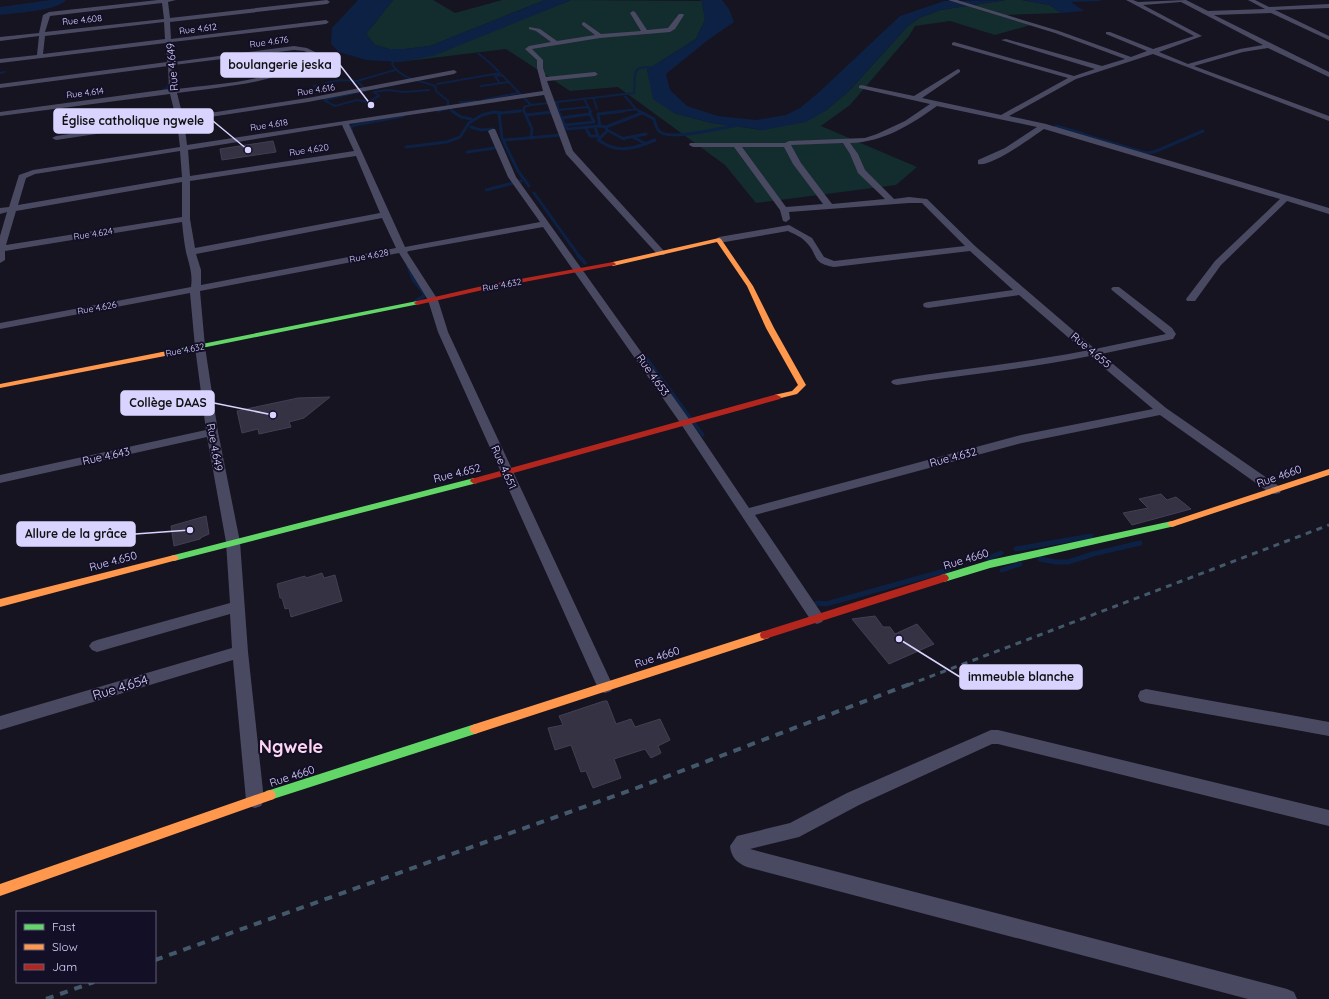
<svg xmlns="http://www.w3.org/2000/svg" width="1329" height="999" font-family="Quicksand,sans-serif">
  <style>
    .green { fill: #132c2d }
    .water { fill: #0d2144 }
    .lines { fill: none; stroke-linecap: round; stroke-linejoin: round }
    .stream-far3 { stroke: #0d2144; stroke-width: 2 }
    .stream-far2 { stroke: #0d2144; stroke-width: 3 }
    .stream-far1 { stroke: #0d2144; stroke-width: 3.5 }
    .stream { stroke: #0d2144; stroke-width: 5 }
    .river { fill: #0d2144; fill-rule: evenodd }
    .building { fill: #343243; stroke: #433f54 }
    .street { fill: #4a4962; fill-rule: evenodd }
    .fast { fill: #63d668; fill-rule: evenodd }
    .slow { fill: #ff974d; fill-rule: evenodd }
    .jam { fill: #b3261e; fill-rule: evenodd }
    .rail-far1 { stroke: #43596b; stroke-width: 3; stroke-dasharray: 6 5.5; stroke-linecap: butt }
    .rail { stroke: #43596b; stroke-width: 4; stroke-dasharray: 8 7; stroke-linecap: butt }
    .labels { text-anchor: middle; stroke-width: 4; stroke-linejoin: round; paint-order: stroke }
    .far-street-label { font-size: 9px; fill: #d9d4ff; stroke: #130f26 }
    .street-label { font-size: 11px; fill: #d9d4ff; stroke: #130f26 }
    .near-street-label { font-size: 13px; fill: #d9d4ff; stroke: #130f26 }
    .near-district-label { font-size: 18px; font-weight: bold; fill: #ffd6f0; stroke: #130f26 }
    .leader { fill: none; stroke: #d9d4ff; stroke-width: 1.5 }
    .callout-dot { fill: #d9d4ff; stroke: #130f26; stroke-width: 1.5 }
    .callout { fill: #d9d4ff; stroke: #d9d4ff; stroke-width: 1.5 }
    .callout-label { font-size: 12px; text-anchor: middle; font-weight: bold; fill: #111 }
  </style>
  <rect width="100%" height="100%" fill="#161421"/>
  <path class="green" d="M393 0H433L455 13 502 0H545L430 46 405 49H389L375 45 366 34Z
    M571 0 702 1 705 20 696 39 647 70 674 113 712 123 763 130 825 111 849 91 907 27 919 18 940 10 1006 0H1022L1050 5 1061 13 1005 15 1031 25 995 35 950 21 915 26 909 36 850 105 821 126 917 167 896 185 756 203 725 165 618 87 570 91 506 49 399 62 433 55Z"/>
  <path class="water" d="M358 0H393L366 34 375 45 389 49H405L430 46 545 0H571L433 56 399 62 366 60 339 52 331 44 332 28Z
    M698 0H722L729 9 734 22 708 40 666 74 670 90 687 106 718 116 756 120 786 115 800 108 818 93 900 16 944 1 1006 0 940 10 919 18 907 27 849 91 825 111 806 122 763 130 712 123 674 113 653 99 647 70 696 39 705 20 702 1Z
    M1022 0H1100L1102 1 1071 2 1084 11 1061 13 1050 5Z"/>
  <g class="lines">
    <path class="stream-far3" d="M479 54 490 63
      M395 57 392 64C402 80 419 80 435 86L436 91 448 101V106L453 112
      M491 64 498 71
      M0 73 5 72
      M357 81 366 90 365 91
      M499 82 495 76 502 75 531 105
      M326 83 341 80 357 81 395 70
      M437 84 500 73
      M317 85 314 86 326 92
      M481 86 509 82
      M160 92 168 87 169 83
      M358 92 324 100 335 106 357 100 368 102 379 96 374 92
      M374 92 387 90 404 92 429 90
      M623 94 636 109 641 112
      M592 98 594 99 597 109
      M584 99 591 112
      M483 100 518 93
      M460 102 476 101
      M557 102 559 112
      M524 110V107L531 105 634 93C636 70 630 66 657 67
      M524 110 525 112
      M559 110 587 107
      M438 111 447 109
      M513 112 524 110
      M617 112 636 109"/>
    <path class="stream-far2" d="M438 111H440
      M452 111 461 117 471 119
      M524 111 532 129 531 137 533 138
      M558 111 567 129 600 126 606 127 642 113
      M639 111 654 119C655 123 656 128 659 131 669 142 724 127 739 125
      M499 113 502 138 518 171 529 186
      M527 115 552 112
      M561 118 590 114
      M566 125 594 122 590 114V111
      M600 126 598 114 624 111
      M1056 126 1084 134
      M471 127 481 130 493 129 495 131
      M606 127 607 130 624 139
      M586 128 590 136H598L595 127
      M352 131 350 127 355 125 403 116
      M606 132 598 140C603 142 607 146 612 147 625 152 643 145 655 140
      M1085 135 1146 153 1154 152 1203 131
      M633 137 646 144
      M625 138 646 134
      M504 140 561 135 560 132
      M406 147 447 142 460 137 469 123 482 115 494 112 502 113 520 111
      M467 152 495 148 498 143
      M486 190 521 181
      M534 193 579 256"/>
    <path class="stream-far1" d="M578 255 585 263
      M408 266 414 281 424 293V296L416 301
      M643 360 647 359 703 435"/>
    <path class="stream" d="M1016 549 1091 536
      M988 558 1001 553
      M1040 559 1056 562H1068L1093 554 1140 543
      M1002 570 1020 564
      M817 603 826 604 948 570"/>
    <path class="river" d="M50 0H66C58 11 14 13 0 15V7Z"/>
  </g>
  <path class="building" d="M273 141 276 152 222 160 220 149Z
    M330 397 304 418 289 422 291 427 259 434 258 429 242 433 237 411 298 398Z
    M1161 494 1167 500 1176 497 1191 509 1132 525 1123 513 1148 508 1139 499Z
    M206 516 209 534 202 537 200 539 174 546 171 526Z
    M322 573 324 578 335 575 342 601 291 617 289 608 285 609 282 598H280L277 584 305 576 306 578Z
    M875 616 883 627H890L895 634 917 624 934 644 889 664 852 619Z
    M604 701H607L616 724 631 719 635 727 660 719 670 740 658 746 661 753 651 758 645 749 614 759 621 778 593 788 586 771 581 772 571 745 555 750 548 728 563 725 559 716Z"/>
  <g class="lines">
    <path class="street" d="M158 0H176L168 2 170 18 327 0 330 2 327 4 170 22 171 39 326 20 329 22 326 24 172 42 174 62 294 46 307 48 321 55C316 60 309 63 303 66 264 85 219 87 177 93L183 117 308 98 454 70 457 72 454 74 308 102 184 121 187 145 543 91 537 68V60L525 49 529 46 551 42 536 31 529 29V27L540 29 557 41 595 35 582 25V23L584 22 601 34 641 31 630 13 633 11 635 12 647 30 668 28 679 14H683L684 15 675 29 670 32 600 38 532 49 543 60V68L546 77 595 72 598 74 595 76 547 81 573 151 664 251 666 253 664 255H658L566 154 544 95 349 124 405 247 540 222 508 177 488 131 492 129H495L516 177 689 419 749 508 1021 435 1153 409 1090 356C1026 369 961 375 897 385L893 384 891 382 893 380 897 379C959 369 1022 363 1084 351L1019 295 928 308 924 307 923 305 924 303 928 302 1013 290 970 251 834 267C811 263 819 256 807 243 802 237 794 234 788 231L719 243 716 242 714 240 719 237 789 225 812 238 824 257 834 261 965 246 922 203H909L789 212 790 219 786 222 783 221 780 210 734 147H693L689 145 690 143H785L789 141 865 138 877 134 905 121 930 104 859 88V86L861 85 914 96 958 69 960 70V72L922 98 1001 115 1068 78 952 45V43L954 42 1074 76 1095 69 1001 40 1006 39 1102 66 1125 59 1055 33 948 0H957L1059 31 1131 57 1147 51 1106 34V32H1110L1153 49 1194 36 1126 0H1133L1138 2 1186 0 1208 11 1265 9 1248 0H1255L1269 7 1329 4V8L1275 10 1329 36V40L1271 13 1214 15 1329 72V77L1268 48 1243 52 1194 66 1329 116V121L1153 54 1076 79 1009 116 1046 124 1329 208V214L1287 201 1221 265 1195 301H1187L1186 299 1215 261 1280 199 1044 129C1032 137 992 167 978 164V160L1005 148 1037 127 937 106C910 125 884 142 850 143L858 154 865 170 894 199 909 197 927 199 975 246 1095 349 1166 334 1113 291 1111 289 1113 287H1119L1172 328 1176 334 1173 339 1101 354 1166 408 1280 487 1281 490 1280 493 1275 494 1270 493 1160 415 1022 443 755 515 822 614 824 618 822 622 817 624 812 622 681 424 543 227 409 251 407 252 438 300 448 332 613 686 611 691 605 693 599 691 597 686 438 332 428 300 399 253 200 291 205 347 218 432 240 542 248 652 264 800 261 806 255 808 249 806 246 800 233 660 0 730V716L232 648 230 614 97 652 92 650 89 646 92 642 97 640 230 603 226 542 207 437 0 483V475L206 430 195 347 190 293 0 329V323L191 287C193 274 189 264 186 252 184 242 183 232 182 222L5 251V260L0 263V236L7 212 0 214V208L9 207 19 175 33 170 180 147 177 122 56 140 52 138 56 136 176 118 170 94 0 116V112L169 89 168 66 0 88V84L167 62 166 43 0 63V59L37 55 39 36 0 41V37L39 33 43 15 49 12ZM1181 2 1263 45 1240 49 1188 64 1159 52 1202 36 1143 5ZM162 3 164 19 45 32 50 16ZM164 22 165 39 43 54 45 36ZM294 50 304 51 314 55C274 82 222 83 176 89L174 65ZM342 125 354 151 190 176 188 150ZM843 143 850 154 858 173 885 199 832 204 801 163 791 145ZM742 147H784L793 164 823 204 786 207ZM180 151 182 177 18 205 26 178 35 174ZM356 156 380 213 195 248 190 219V181ZM182 182V217L6 245 16 211ZM382 218 396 248 201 285V270L196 254Z
      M1146 689 1329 722V736L1146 703 1140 701 1138 696 1140 691Z
      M991 730H998L1329 810V826L998 744H992L859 805 799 837 750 849 1287 989 1294 992 1297 999H1248L747 867C737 863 731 857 730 846L737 836 790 823 847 793Z"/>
    <path class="fast" d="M417 301 419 302V304L162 356 158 354 162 352Z
      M474 478 478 481 477 483 174 561 171 560 169 558 171 556 174 555Z
      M1172 521 1177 524 1175 526 990 568 944 582 941 581 939 578 941 575 990 560Z
      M475 724 479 726 481 729 479 732 475 734 270 800 266 799 264 795 266 791 270 790Z"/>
    <path class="slow" d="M719 238 721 239 753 286 774 328 806 385 797 394 777 399 773 397 774 395 792 391 798 385 766 328 747 286 717 242 613 266 610 264 613 262Z
      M162 352H165V356L0 388V384Z
      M1329 469V475L1175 526 1172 527 1167 524 1169 522Z
      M174 555 177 556 179 558 177 560 0 607V599Z
      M765 631 769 632 770 635 769 638 475 734 471 732 469 729 471 726 475 724Z
      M270 790 274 791 276 795 274 799 0 896V884Z"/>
    <path class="jam" d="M613 262 616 264 615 265 487 289 417 305 414 303 417 301 487 285Z
      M774 395H777L781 397 780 399 474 484 470 481 471 479Z
      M944 574 947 575 949 578 947 581 765 639 761 638 760 635 761 632Z"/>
    <path class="rail-far1" d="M908 685 1329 525"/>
    <path class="rail" d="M155 960 634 789 910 684
      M46 999 94 982"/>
  </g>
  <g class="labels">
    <g class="far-street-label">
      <text transform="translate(82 20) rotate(-6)" y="3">Rue 4.608</text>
      <text transform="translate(198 29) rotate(-7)" y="3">Rue 4.612</text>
      <text transform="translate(269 42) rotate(-8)" y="3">Rue 4.676</text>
      <text transform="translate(316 90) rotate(-9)" y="3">Rue 4.616</text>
      <text transform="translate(85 93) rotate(-7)" y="3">Rue 4.614</text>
      <text transform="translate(269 125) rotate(-9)" y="3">Rue 4.618</text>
      <text transform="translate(309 150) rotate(-9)" y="3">Rue 4.620</text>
      <text transform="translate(93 234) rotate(-9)" y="3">Rue 4.624</text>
      <text transform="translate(369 256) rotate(-11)" y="3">Rue 4.628</text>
      <text transform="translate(502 285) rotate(-10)" y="3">Rue 4.632</text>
      <text transform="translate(97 308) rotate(-10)" y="3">Rue 4.626</text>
      <text transform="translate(185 350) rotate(-11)" y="3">Rue 4.632</text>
    </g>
    <g class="street-label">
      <text transform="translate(172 67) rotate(-95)" y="4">Rue 4.649</text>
      <text transform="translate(1091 350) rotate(40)" y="4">Rue 4.655</text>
      <text transform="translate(653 375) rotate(55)" y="4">Rue 4.653</text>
      <text transform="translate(215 447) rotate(80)" y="4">Rue 4.649</text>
      <text transform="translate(106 456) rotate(-12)" y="4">Rue 4.643</text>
      <text transform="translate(953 457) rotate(-15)" y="4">Rue 4.632</text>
      <text transform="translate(504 467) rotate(66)" y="4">Rue 4.651</text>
      <text transform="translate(457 473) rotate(-14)" y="4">Rue 4.652</text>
      <text transform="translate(1279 476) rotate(-19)" y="4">Rue 4660</text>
      <text transform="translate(966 559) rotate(-17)" y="4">Rue 4660</text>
      <text transform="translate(113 561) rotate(-15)" y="4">Rue 4.650</text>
      <text transform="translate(657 657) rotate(-18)" y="4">Rue 4660</text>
      <text transform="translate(292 776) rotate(-18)" y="4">Rue 4660</text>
    </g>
    <g class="near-street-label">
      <text transform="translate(120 687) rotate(-17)" y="5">Rue 4.654</text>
    </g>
    <g class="near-district-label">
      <text x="291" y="753">Ngwele</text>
    </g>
  </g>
  <path class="leader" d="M371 105L340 65M248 150L213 121M273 415L214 403M190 530L135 534M899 639L960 677"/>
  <g class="callout-dot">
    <circle cx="371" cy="105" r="4"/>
    <circle cx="248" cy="150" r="4"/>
    <circle cx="273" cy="415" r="4"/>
    <circle cx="190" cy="530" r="4"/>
    <circle cx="899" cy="639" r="4"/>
  </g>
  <g class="callout">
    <rect x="221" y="53" width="119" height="24" rx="4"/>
    <rect x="54" y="109" width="159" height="24" rx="4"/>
    <rect x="121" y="391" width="93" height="24" rx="4"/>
    <rect x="17" y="522" width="118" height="24" rx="4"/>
    <rect x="960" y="665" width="122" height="24" rx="4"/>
  </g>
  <g class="callout-label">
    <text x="280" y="69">boulangerie jeska</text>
    <text x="133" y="125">Église catholique ngwele</text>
    <text x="168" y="407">Collège DAAS</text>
    <text x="76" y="538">Allure de la grâce</text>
    <text x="1021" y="681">immeuble blanche</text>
  </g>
  <rect x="16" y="911" width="140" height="72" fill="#130f26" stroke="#625e7d"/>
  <rect x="24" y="924" width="20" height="6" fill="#63d668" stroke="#625e7d"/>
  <text x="52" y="931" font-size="12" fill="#d9d4ff">Fast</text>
  <rect x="24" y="944" width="20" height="6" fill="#ff974d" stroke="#625e7d"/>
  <text x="52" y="951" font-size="12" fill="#d9d4ff">Slow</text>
  <rect x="24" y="964" width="20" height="6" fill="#b3261e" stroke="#625e7d"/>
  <text x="52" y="971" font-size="12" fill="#d9d4ff">Jam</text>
</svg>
